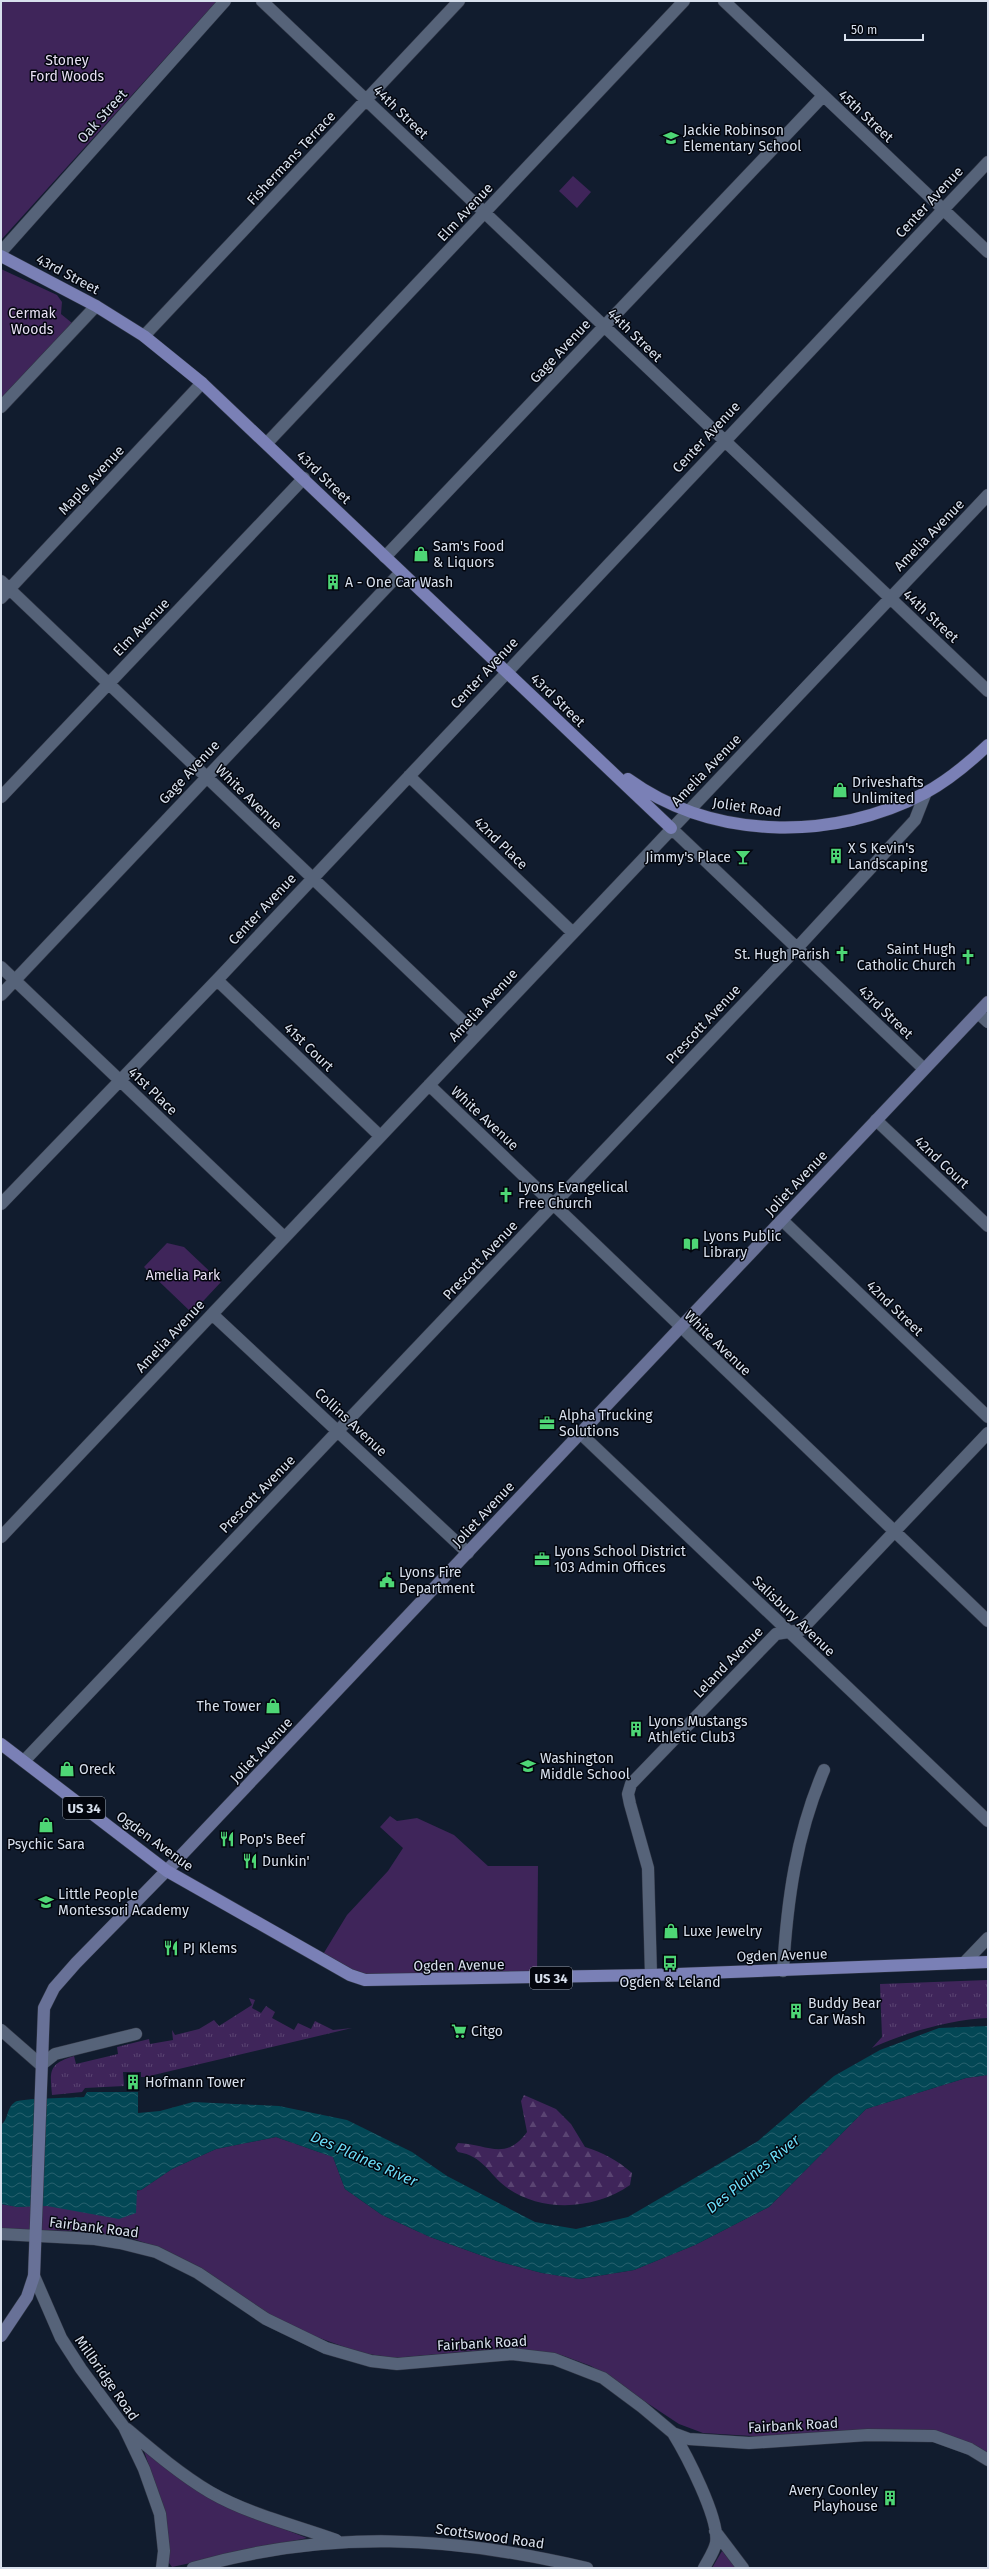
<svg xmlns="http://www.w3.org/2000/svg" width="989" height="2569" font-family="'Fira Sans',sans-serif">
  <style>
    .grass { fill: url(#grass-tufts) }
    .forest { fill: url(#forest-firs) }
    .green { fill: #3f255a }
    .water { fill: url(#water-waves) }
    .lines { fill: none; stroke-linecap: round; stroke-linejoin: round }
    .street-casing { stroke: #303645; stroke-width: 13 }
    .secondary-casing { stroke: #303645; stroke-width: 13 }
    .primary-casing { stroke: #303645; stroke-width: 13 }
    .street { stroke: #566379; stroke-width: 12 }
    .secondary { stroke: #687197; stroke-width: 12 }
    .primary { stroke: #7a80b6; stroke-width: 12 }
    .labels { text-anchor: middle; stroke-width: 3; stroke-linejoin: round; paint-order: stroke }
    .shield { fill: #03060e; stroke: #989faa; stroke-width: 1 }
    .shield-label { font-size: 13px; font-weight: bold; fill: #d8e0ed }
    .park-label { font-size: 14px; fill: #e8e0f4; stroke: #03060e }
    .street-label { font-size: 14px; fill: #d8e0ed; stroke: #03060e }
    .poi-label { font-size: 14px; fill: #d8e0ed; stroke: #03060e; text-anchor: start }
    .water-label { font-size: 15px; font-style: italic; fill: #6bdcf7; stroke: #03060e }
  </style>
  <defs>
    <pattern id="grass-tufts" width="24" height="20" patternUnits="userSpaceOnUse"><rect width="24" height="20" fill="#3f255a"/><path d="M3 7l-1-3M5 7V3M7 7l1-3M15 17l-1-3M17 17v-4M19 17l1-3" fill="none" stroke="#5a4472"/></pattern>
    <pattern id="forest-firs" width="22" height="20" patternUnits="userSpaceOnUse"><rect width="22" height="20" fill="#3f255a"/><path d="M5 1l3.5 6h-7zM16 11l3.5 6h-7z" fill="#5a4472"/></pattern>
    <pattern id="water-waves" width="16" height="10" patternUnits="userSpaceOnUse"><rect width="16" height="10" fill="#034755"/><path d="M0 5q4-4 8 0t8 0" fill="none" stroke="#27616e"/></pattern>
  </defs>
  <rect width="100%" height="100%" fill="#111c2e"/>
  <path class="grass" d="M988 1980V2018C953 2019 903 2033 872 2048L882 2037 880 1984Z
    M249 1998 255 2000 252 2008 261 2013 266 2006 275 2012 272 2018 294 2030 298 2023 311 2029 315 2021 333 2030 352 2028 145 2077H141V2072H123L124 2086 85 2088 82 2092 52 2095C50 2071 48 2064 74 2056L76 2064 118 2054 117 2047 149 2039 150 2044 173 2040 172 2030 175 2035 199 2029 214 2020 219 2026 252 2005Z"/>
  <path class="forest" d="M524 2095 556 2109 571 2124 585 2147C604 2153 617 2160 632 2173L630 2185C594 2210 542 2213 506 2187 488 2173 483 2156 458 2152L455 2148 458 2143C488 2144 505 2162 527 2132L521 2101Z"/>
  <path class="green" d="M1 1H217L1 240Z
    M573 176 591 192 577 208 559 191Z
    M1 269 57 295 62 302 61 314 72 323 1 399Z
    M167 1243 184 1247 221 1282 192 1313 144 1267Z
    M390 1816 397 1821 417 1818 454 1835 488 1866H538L537 1976 365 1977 322 1956 347 1915 388 1871 403 1848 380 1827Z
    M988 2075V2454L951 2437 785 2438 703 2433 679 2424 591 2366 561 2355 506 2348 395 2358 361 2353 300 2331 265 2312 203 2270 162 2249 128 2237 74 2231 1 2229V2204L17 2207 47 2206 141 2190 172 2169 216 2149 276 2137 333 2157 345 2189 382 2215 430 2237 497 2261 542 2273 580 2279 634 2270 695 2245 769 2207 866 2109 966 2078Z
    M144 2451 199 2492 220 2504 307 2538 172 2567 169 2563 164 2510Z
    M722 2551 723 2552 736 2568H712Z"/>
  <path class="water" d="M988 2026V2075L966 2078 866 2109 769 2207 695 2245 634 2270 579 2279 542 2273 497 2261 430 2237 382 2215 345 2189 333 2157 276 2137 216 2149 172 2169 141 2190H137L136 2213 119 2219 47 2206 17 2207 1 2204V2125C9 2119 6 2108 15 2102 20 2098 73 2098 84 2097L87 2092H138V2113L160 2111 193 2102 279 2106 347 2120 412 2152 447 2176 535 2222 576 2229 628 2217 758 2141 834 2076 880 2050 939 2028Z"/>
  <g class="lines">
    <g class="street-casing">
      <path id="street" d="M262 1 988 691
        M724 1 988 252
        M1 252 225 1
        M144 336 459 1
        M1 407 96 306
        M267 443 684 1
        M385 557 823 96
        M1 581 476 1034
        M1 598 202 383
        M409 776 572 932
        M1 797 304 478
        M671 828 924 1069
        M1 967 284 1237
        M217 980 379 1135
        M1 995 401 572
        M978 1013 988 1022
        M429 1085 988 1621
        M876 1120 988 1226
        M1 1204 217 980 988 162
        M782 1220 988 1417
        M212 1314 468 1553
        M580 1433 988 1821
        M1 1537 988 495
        M24 1761 797 948 915 820 926 792
        M964 1963 988 1938
        M783 1971C787 1901 796 1835 824 1770
        M651 1975 648 1868 630 1804 628 1794 631 1784 776 1634 801 1630 988 1433
        M1 2030 41 2065 55 2054 136 2034
        M1 2234 95 2239 120 2243 156 2252 198 2273 266 2319 326 2348 371 2361 397 2364 512 2354 554 2359 603 2378 642 2407 673 2433 689 2439 749 2443 868 2435 934 2436 970 2449 988 2460
        M34 2276 61 2338 81 2369 124 2427 144 2469 160 2514 164 2551 162 2568
        M127 2429C153 2451 180 2474 210 2492 248 2514 294 2525 336 2540
        M673 2433C686 2454 720 2519 716 2543 714 2552 708 2560 704 2568
        M715 2531 743 2568
        M193 2568C329 2529 451 2536 587 2568"/>
    </g>
    <g class="secondary-casing">
      <path id="secondary" d="M1 2336 27 2297 34 2276 44 2008 54 1988 76 1963 174 1863 988 1002"/>
    </g>
    <g class="primary-casing">
      <path id="primary" d="M1 256 96 306 144 336 202 383 671 828
        M628 779C714 841 834 841 925 793 949 780 969 763 988 745
        M1 1744 167 1871 350 1975 365 1980 651 1975 988 1962"/>
    </g>
    <use href="#street" class="street"/>
    <use href="#secondary" class="secondary"/>
    <use href="#primary" class="primary"/>
  </g>
  <defs>
    <g id="school-bare" transform="scale(1.2)"><path d="M0-5L7-2L0 1L-7-2ZM-4 1L0 2.5L4 1V4Q0 6-4 4Z" fill="#4ed675" stroke="#03060e" stroke-width="2.5" paint-order="stroke"/></g>
    <g id="shop-bare" transform="scale(1.2)"><path d="M-5-2.5h2.3a2.7 3.5 0 0 1 5.4 0H5L5.5 6h-11ZM-1.5-2.5h3a1.5 2.3 0 0 0-3 0Z" fill="#4ed675" stroke="#03060e" stroke-width="2.5" paint-order="stroke"/></g>
    <g id="building-bare" transform="scale(1.2)"><path d="M-4-6H4V6H1V3H-1V6H-4ZM-2.5-4.3h1.7v1.8h-1.7ZM.8-4.3h1.7v1.8H.8ZM-2.5-1h1.7V.8h-1.7ZM.8-1h1.7V.8H.8Z" fill="#4ed675" stroke="#03060e" stroke-width="2.5" paint-order="stroke"/></g>
    <g id="bar-bare" transform="scale(1.2)"><path d="M-6-5H6L.8 .8V4.5H3.5V6h-7V4.5H-.8V.8Z" fill="#4ed675" stroke="#03060e" stroke-width="2.5" paint-order="stroke"/></g>
    <g id="church-bare" transform="scale(1.2)"><path d="M-1.2-6h2.4v3.5h3.3v2.4h-3.3V6h-2.4V-.1h-3.3v-2.4h3.3Z" fill="#4ed675" stroke="#03060e" stroke-width="2.5" paint-order="stroke"/></g>
    <g id="library-bare" transform="scale(1.2)"><path d="M-6-4Q-3-5.5-.7-3.5V5Q-3 3-6 4ZM6-4Q3-5.5 .7-3.5V5Q3 3 6 4Z" fill="#4ed675" stroke="#03060e" stroke-width="2.5" paint-order="stroke"/></g>
    <g id="office-bare" transform="scale(1.2)"><path d="M-6-3h4V-5.5h4V-3h4V5H-6ZM-1-4.5V-3h2v-1.5ZM-6 0V1H6V0Z" fill="#4ed675" stroke="#03060e" stroke-width="2.5" paint-order="stroke"/></g>
    <g id="civic-bare" transform="scale(1.2)"><path d="M-.6-6.5H3V-4.5H.6V-3L4-1V1h2V6H-6V1h2V-1L-.6-3ZM-1.2 2.5V6h2.4V2.5Z" fill="#4ed675" stroke="#03060e" stroke-width="2.5" paint-order="stroke"/></g>
    <g id="restaurant-bare" transform="scale(1.2)"><path d="M-5-6h1v4h1v-4h1v4h1v-4h1v5L-1.5 .5V6h-2V.5L-5-1ZM5-6V6H3V1.5H1.5Q1.5-4 5-6Z" fill="#4ed675" stroke="#03060e" stroke-width="2.5" paint-order="stroke"/></g>
    <g id="bus-bare" transform="scale(1.2)"><path d="M-5-6H5V4H4V6H2V4H-2V6H-4V4H-5ZM-3.5-4V0h7V-4ZM-3.5 1.2v1.5H-2V1.2ZM2 1.2v1.5H3.5V1.2Z" fill="#4ed675" stroke="#03060e" stroke-width="2.5" paint-order="stroke"/></g>
    <g id="supermarket-bare" transform="scale(1.2)"><path d="M-6-5.5h2.5l.6 2H6L4.5 2H-2.5L-4.4-4H-6ZM-1.5 3.2a1.3 1.3 0 1 0 .1 0ZM3 3.2a1.3 1.3 0 1 0 .1 0Z" fill="#4ed675" stroke="#03060e" stroke-width="2.5" paint-order="stroke"/></g>
  </defs>
  <g fill-rule="evenodd">
    <use href="#school-bare" x="671" y="138"/>
    <use href="#shop-bare" x="421" y="554"/>
    <use href="#building-bare" x="333" y="582"/>
    <use href="#shop-bare" x="840" y="790"/>
    <use href="#building-bare" x="836" y="856"/>
    <use href="#bar-bare" x="743" y="857"/>
    <use href="#church-bare" x="842" y="954"/>
    <use href="#church-bare" x="968" y="957"/>
    <use href="#church-bare" x="506" y="1195"/>
    <use href="#library-bare" x="691" y="1244"/>
    <use href="#office-bare" x="547" y="1423"/>
    <use href="#office-bare" x="542" y="1559"/>
    <use href="#civic-bare" x="387" y="1580"/>
    <use href="#shop-bare" x="273" y="1706"/>
    <use href="#building-bare" x="636" y="1729"/>
    <use href="#school-bare" x="528" y="1766"/>
    <use href="#shop-bare" x="67" y="1769"/>
    <use href="#shop-bare" x="46" y="1825"/>
    <use href="#restaurant-bare" x="227" y="1839"/>
    <use href="#restaurant-bare" x="250" y="1861"/>
    <use href="#school-bare" x="46" y="1902"/>
    <use href="#shop-bare" x="671" y="1931"/>
    <use href="#restaurant-bare" x="171" y="1948"/>
    <use href="#bus-bare" x="670" y="1963"/>
    <use href="#building-bare" x="796" y="2011"/>
    <use href="#supermarket-bare" x="459" y="2031"/>
    <use href="#building-bare" x="133" y="2082"/>
    <use href="#building-bare" x="890" y="2498"/>
  </g>
  <g class="labels">
    <g class="shield">
      <rect x="63" y="1797" width="42" height="22" rx="3"/>
      <rect x="530" y="1967" width="42" height="22" rx="3"/>
    </g>
    <g class="shield-label">
      <text x="84" y="1813">US 34</text>
      <text x="551" y="1983">US 34</text>
    </g>
    <g class="park-label">
      <text x="67" y="65">Stoney<tspan x="67" dy="16">Ford Woods</tspan></text>
      <text x="32" y="318">Cermak<tspan x="32" dy="16">Woods</tspan></text>
      <text x="183" y="1280">Amelia Park</text>
    </g>
    <g class="street-label">
      <text transform="translate(401 112) rotate(44)" y="5">44th Street</text>
      <text transform="translate(102 116) rotate(-48)" y="5">Oak Street</text>
      <text transform="translate(866 116) rotate(43)" y="5">45th Street</text>
      <text transform="translate(291 158) rotate(-47)" y="5">Fishermans Terrace</text>
      <text transform="translate(929 202) rotate(-47)" y="5">Center Avenue</text>
      <text transform="translate(465 212) rotate(-47)" y="5">Elm Avenue</text>
      <text transform="translate(68 274) rotate(28)" y="5">43rd Street</text>
      <text transform="translate(635 335) rotate(44)" y="5">44th Street</text>
      <text transform="translate(560 351) rotate(-47)" y="5">Gage Avenue</text>
      <text transform="translate(706 437) rotate(-47)" y="5">Center Avenue</text>
      <text transform="translate(324 477) rotate(44)" y="5">43rd Street</text>
      <text transform="translate(91 480) rotate(-47)" y="5">Maple Avenue</text>
      <text transform="translate(929 535) rotate(-46)" y="5">Amelia Avenue</text>
      <text transform="translate(931 616) rotate(43)" y="5">44th Street</text>
      <text transform="translate(141 627) rotate(-46)" y="5">Elm Avenue</text>
      <text transform="translate(484 673) rotate(-47)" y="5">Center Avenue</text>
      <text transform="translate(558 700) rotate(44)" y="5">43rd Street</text>
      <text transform="translate(706 770) rotate(-46)" y="5">Amelia Avenue</text>
      <text transform="translate(189 772) rotate(-47)" y="5">Gage Avenue</text>
      <text transform="translate(249 797) rotate(44)" y="5">White Avenue</text>
      <text transform="translate(747 807) rotate(8)" y="5">Joliet Road</text>
      <text transform="translate(501 843) rotate(44)" y="5">42nd Place</text>
      <text transform="translate(262 909) rotate(-47)" y="5">Center Avenue</text>
      <text transform="translate(483 1005) rotate(-47)" y="5">Amelia Avenue</text>
      <text transform="translate(886 1012) rotate(44)" y="5">43rd Street</text>
      <text transform="translate(703 1024) rotate(-47)" y="5">Prescott Avenue</text>
      <text transform="translate(309 1047) rotate(44)" y="5">41st Court</text>
      <text transform="translate(153 1091) rotate(44)" y="5">41st Place</text>
      <text transform="translate(485 1118) rotate(43)" y="5">White Avenue</text>
      <text transform="translate(942 1162) rotate(43)" y="5">42nd Court</text>
      <text transform="translate(796 1183) rotate(-47)" y="5">Joliet Avenue</text>
      <text transform="translate(480 1260) rotate(-47)" y="5">Prescott Avenue</text>
      <text transform="translate(895 1308) rotate(44)" y="5">42nd Street</text>
      <text transform="translate(170 1336) rotate(-47)" y="5">Amelia Avenue</text>
      <text transform="translate(718 1343) rotate(44)" y="5">White Avenue</text>
      <text transform="translate(351 1422) rotate(43)" y="5">Collins Avenue</text>
      <text transform="translate(257 1494) rotate(-46)" y="5">Prescott Avenue</text>
      <text transform="translate(483 1514) rotate(-47)" y="5">Joliet Avenue</text>
      <text transform="translate(794 1616) rotate(44)" y="5">Salisbury Avenue</text>
      <text transform="translate(728 1662) rotate(-46)" y="5">Leland Avenue</text>
      <text transform="translate(261 1750) rotate(-47)" y="5">Joliet Avenue</text>
      <text transform="translate(155 1841) rotate(36)" y="5">Ogden Avenue</text>
      <text transform="translate(782 1955) rotate(-2)" y="5">Ogden Avenue</text>
      <text transform="translate(459 1965) rotate(-1)" y="5">Ogden Avenue</text>
      <text transform="translate(94 2227) rotate(7)" y="5">Fairbank Road</text>
      <text transform="translate(482 2343) rotate(-3)" y="5">Fairbank Road</text>
      <text transform="translate(107 2378) rotate(55)" y="5">Millbridge Road</text>
      <text transform="translate(793 2425) rotate(-3)" y="5">Fairbank Road</text>
      <text transform="translate(490 2536) rotate(8)" y="5">Scottswood Road</text>
    </g>
    <g class="poi-label">
      <text x="683" y="135">Jackie Robinson<tspan x="683" dy="16">Elementary School</tspan></text>
      <text x="433" y="551">Sam's Food<tspan x="433" dy="16">&amp; Liquors</tspan></text>
      <text x="345" y="587">A - One Car Wash</text>
      <text x="852" y="787">Driveshafts<tspan x="852" dy="16">Unlimited</tspan></text>
      <text x="848" y="853">X S Kevin's<tspan x="848" dy="16">Landscaping</tspan></text>
      <text x="731" y="862" text-anchor="end">Jimmy's Place</text>
      <text x="956" y="954" text-anchor="end">Saint Hugh<tspan x="956" dy="16">Catholic Church</tspan></text>
      <text x="830" y="959" text-anchor="end">St. Hugh Parish</text>
      <text x="518" y="1192">Lyons Evangelical<tspan x="518" dy="16">Free Church</tspan></text>
      <text x="703" y="1241">Lyons Public<tspan x="703" dy="16">Library</tspan></text>
      <text x="559" y="1420">Alpha Trucking<tspan x="559" dy="16">Solutions</tspan></text>
      <text x="554" y="1556">Lyons School District<tspan x="554" dy="16">103 Admin Offices</tspan></text>
      <text x="399" y="1577">Lyons Fire<tspan x="399" dy="16">Department</tspan></text>
      <text x="261" y="1711" text-anchor="end">The Tower</text>
      <text x="648" y="1726">Lyons Mustangs<tspan x="648" dy="16">Athletic Club3</tspan></text>
      <text x="540" y="1763">Washington<tspan x="540" dy="16">Middle School</tspan></text>
      <text x="79" y="1774">Oreck</text>
      <text x="239" y="1844">Pop's Beef</text>
      <text x="46" y="1849" text-anchor="middle">Psychic Sara</text>
      <text x="262" y="1866">Dunkin'</text>
      <text x="58" y="1899">Little People<tspan x="58" dy="16">Montessori Academy</tspan></text>
      <text x="683" y="1936">Luxe Jewelry</text>
      <text x="183" y="1953">PJ Klems</text>
      <text x="670" y="1987" text-anchor="middle">Ogden &amp; Leland</text>
      <text x="808" y="2008">Buddy Bear<tspan x="808" dy="16">Car Wash</tspan></text>
      <text x="471" y="2036">Citgo</text>
      <text x="145" y="2087">Hofmann Tower</text>
      <text x="878" y="2495" text-anchor="end">Avery Coonley<tspan x="878" dy="16">Playhouse</tspan></text>
    </g>
    <g class="water-label">
      <text transform="translate(364 2159) rotate(24)" y="5">Des Plaines River</text>
      <text transform="translate(753 2174) rotate(-39)" y="5">Des Plaines River</text>
    </g>
  </g>
  <rect width="989" height="2569" fill="none" stroke="#d8e0ed" stroke-width="4"/>
  <path d="M845 34v6h78v-6" fill="none" stroke="#d8e0ed" stroke-width="2"/>
  <text x="851" y="34" font-size="12" fill="#d8e0ed" stroke="#03060e" stroke-width="3" paint-order="stroke">50 m</text>
</svg>
